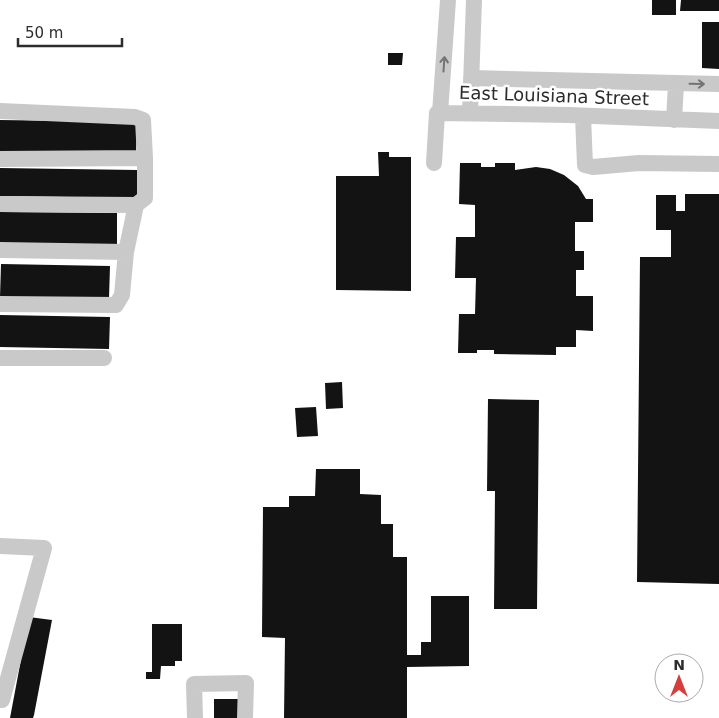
<svg xmlns="http://www.w3.org/2000/svg" width="719" height="718" font-family="'DejaVu Sans',sans-serif">
  <style>
    .building { fill: #131313 }
    .lines { fill: none; stroke-linecap: round; stroke-linejoin: round }
    .minor { stroke: #c9c9c9; stroke-width: 16 }
    .oneway { stroke: #737373 }
    .labels { text-anchor: middle; stroke-width: 5; stroke-linejoin: round; paint-order: stroke }
    .street-label { font-size: 18px; fill: #2c2c2c; stroke: #fff }
  </style>
  <rect width="100%" height="100%" fill="#fff"/>
  <path class="building" d="M652 0H676V15H652Z
    M681 0H719V11H680Z
    M702 22H719V69L702 68Z
    M388 53H403L402 65H388Z
    M0 120 137 122 136 154 0 153Z
    M378 152H389V157H411V291L336 290V176H379Z
    M460 163H481V167H495V163H515V170L536 167 550 169 564 175 578 186 586 199H593V222H575V251H584V270H576V296H593V331L576 330V347H556V355L494 354V350H477V353H458L459 314H475L476 278H455L456 237H475V205L459 204Z
    M0 168 137 170V198L0 196Z
    M685 194H719V584L637 582 640 257H671V230H656V195H676V211H685Z
    M0 212 117 213V246L0 245Z
    M1 264 110 266 109 298 0 297Z
    M0 315 110 317 109 349 0 347Z
    M342 382 343 408 326 409 325 383Z
    M488 399 539 400 537 609H494L495 491H487Z
    M316 407 318 436 297 437 295 408Z
    M316 469H360V494L381 495V524H393V557H407V655H421V642H431V596H469V666L407 667V718H284L285 638 262 637 263 507H289V496H315Z
    M29 617 52 620 34 715 33 718H10Z
    M152 624H182V661H175V666H161L160 679H146V672H152Z
    M214 699H243V718H214Z"/>
  <g class="lines">
    <path class="minor" d="M471 78 719 84
      M0 111 135 117 143 120 145 158
      M440 113 448 0
      M470 113 474 0
      M583 116 585 165 593 167 639 163 719 164
      M674 120 676 84
      M0 159 145 158V198L136 205
      M434 163 437 113 569 115 719 121
      M0 204 136 205 126 252
      M0 250 126 252 122 295 116 305 0 304
      M0 358H104
      M0 546 44 548 2 700
      M195 718 194 684 246 683 245 718"/>
  </g>
  <defs><path id="oneway-shaft" d="M-6 0H5M1.5-3L5.5 0L1.5 3" fill="none" stroke-width="1.6" stroke-linecap="round" stroke-linejoin="round" transform="scale(1.25)"/></defs>
  <g class="oneway">
    <use href="#oneway-shaft" transform="translate(444 64) rotate(-86)"/>
    <use href="#oneway-shaft" transform="translate(697 84) rotate(1)"/>
  </g>
  <g class="labels">
    <g class="street-label">
      <text transform="translate(554 96) rotate(2)" y="6">East Louisiana Street</text>
    </g>
  </g>
  <g transform="translate(679 678)"><circle r="24" fill="#ffffff" stroke="#ababab"/>
  <path d="M0-4L9 19L0 12L-9 19Z" fill="#d43f3d"/>
  <text y="-8" font-size="14" font-weight="bold" text-anchor="middle" fill="#2c2c2c">N</text>
  </g>
  <path d="M18 38v8h104v-8" fill="none" stroke="#2c2c2c" stroke-width="2.5"/>
  <text x="25" y="38" font-size="15" fill="#2c2c2c" stroke="#ffffff" stroke-width="4" paint-order="stroke">50 m</text>
</svg>
